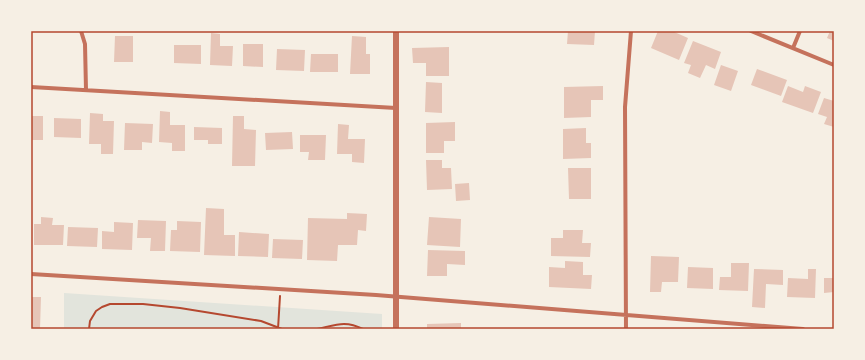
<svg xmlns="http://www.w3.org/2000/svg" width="865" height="360" font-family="Montserrat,sans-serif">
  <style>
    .green { fill: #e2e4dc }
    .building { fill: #e6c5b7 }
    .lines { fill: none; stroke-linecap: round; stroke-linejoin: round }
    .path { stroke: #b5482f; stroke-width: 2 }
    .minor { stroke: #c5725c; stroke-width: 4 }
    .tertiary { stroke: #c5725c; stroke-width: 6 }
    .neatline { fill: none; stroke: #b5482f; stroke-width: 1.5 }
  </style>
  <rect width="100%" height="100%" fill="#f6efe4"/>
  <path class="green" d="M64 293 382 314V329H64Z"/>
  <path class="building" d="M568 31H595L594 45 567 44Z
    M658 31H672L688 38 679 60 651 48Z
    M830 31H834V41L827 38Z
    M211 33 220 34V46H233L232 66 210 65Z
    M115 36H133V62H114Z
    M352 36 366 37V54H370V74H350Z
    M693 41 721 52 715 69 706 65 700 78 688 73 691 65 684 63Z
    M243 44H263V67L243 66Z
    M174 45H201V64L174 63Z
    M449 47V76H426V63H413L412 48Z
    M277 49 305 50 304 71 276 70Z
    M311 54H338V72H310Z
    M721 65 738 71 731 91 714 85Z
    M757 69 787 80 781 96 751 85Z
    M426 82 442 83V113L425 112Z
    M603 86V100H591V117L564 118V87Z
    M788 86 803 92 805 86 821 92 813 113 782 102Z
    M824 98 834 101V127L824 124 827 117 818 114Z
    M160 111 170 112V125H185V151H172V143L159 142Z
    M90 113 103 114V121H114L113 154H101V144H89Z
    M31 116H43V140H31Z
    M233 116H244V129L256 130 255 166H232Z
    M54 118 81 119V138L54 137Z
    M455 122V141H444V153H426V123Z
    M125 123 153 124 152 143 142 142V150H124Z
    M338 124 349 125 348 139H365L364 163 352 162V154H337Z
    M194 127 222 128V144H208V140H194Z
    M586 128V143H591V158L563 159V129Z
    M292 132 293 149 266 150 265 133Z
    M300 135H326L325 160H308L309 152H300Z
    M426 160H442V168H451L452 189 427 190Z
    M568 168H591V199H569Z
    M469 183 470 200 456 201 455 184Z
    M206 208 224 209V235H235V256L204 255Z
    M347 213 367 214 366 231 358 230 357 245H338L337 261 307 260 308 218 347 219Z
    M41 217 53 218 52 225H64L63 245H34V224H41Z
    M429 217 461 219 460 247 427 245Z
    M138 220 166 221 165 251H150L151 238H137Z
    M177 221 201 222 200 252 170 251 171 230H177Z
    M114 222 133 223 132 250 102 249V231L114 232Z
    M68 227 98 228 97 247 67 246Z
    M563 230H583L582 243H591L590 257 551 256V238H563Z
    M239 232 269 234 268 257 238 256Z
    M273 239 303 240 302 259 272 258Z
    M428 250 465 251V265L447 264V276H427Z
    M651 256 679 257 678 282H662L661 292H650Z
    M565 261 583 262V275H592L591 289 549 287V267L565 268Z
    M731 263H749L748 291 719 290 720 277H731Z
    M688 267 713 268V289L687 288Z
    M754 269 783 270V285L766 284 765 308 752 307Z
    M808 269H816L815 298 787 297 788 278 808 279Z
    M824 278H834V292L824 293Z
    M31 297H41L40 329 31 328Z
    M461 323V329H427V324Z"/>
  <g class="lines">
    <path class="path" d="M89 329 90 321 96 311 102 307 110 304H143L180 308 261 321 282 329
      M278 329 280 296
      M317 329C336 325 345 320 363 329"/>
    <path class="minor" d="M81 31 85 44 86 90
      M751 31 834 65
      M793 48 800 31
      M31 87 396 108
      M31 274 376 295 803 329
      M626 329 625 107 631 31"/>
    <path class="tertiary" d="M396 329V31"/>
  </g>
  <rect width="865" height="360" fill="none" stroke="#f6efe4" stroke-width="64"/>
  <rect x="32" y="32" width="801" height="296" class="neatline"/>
</svg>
